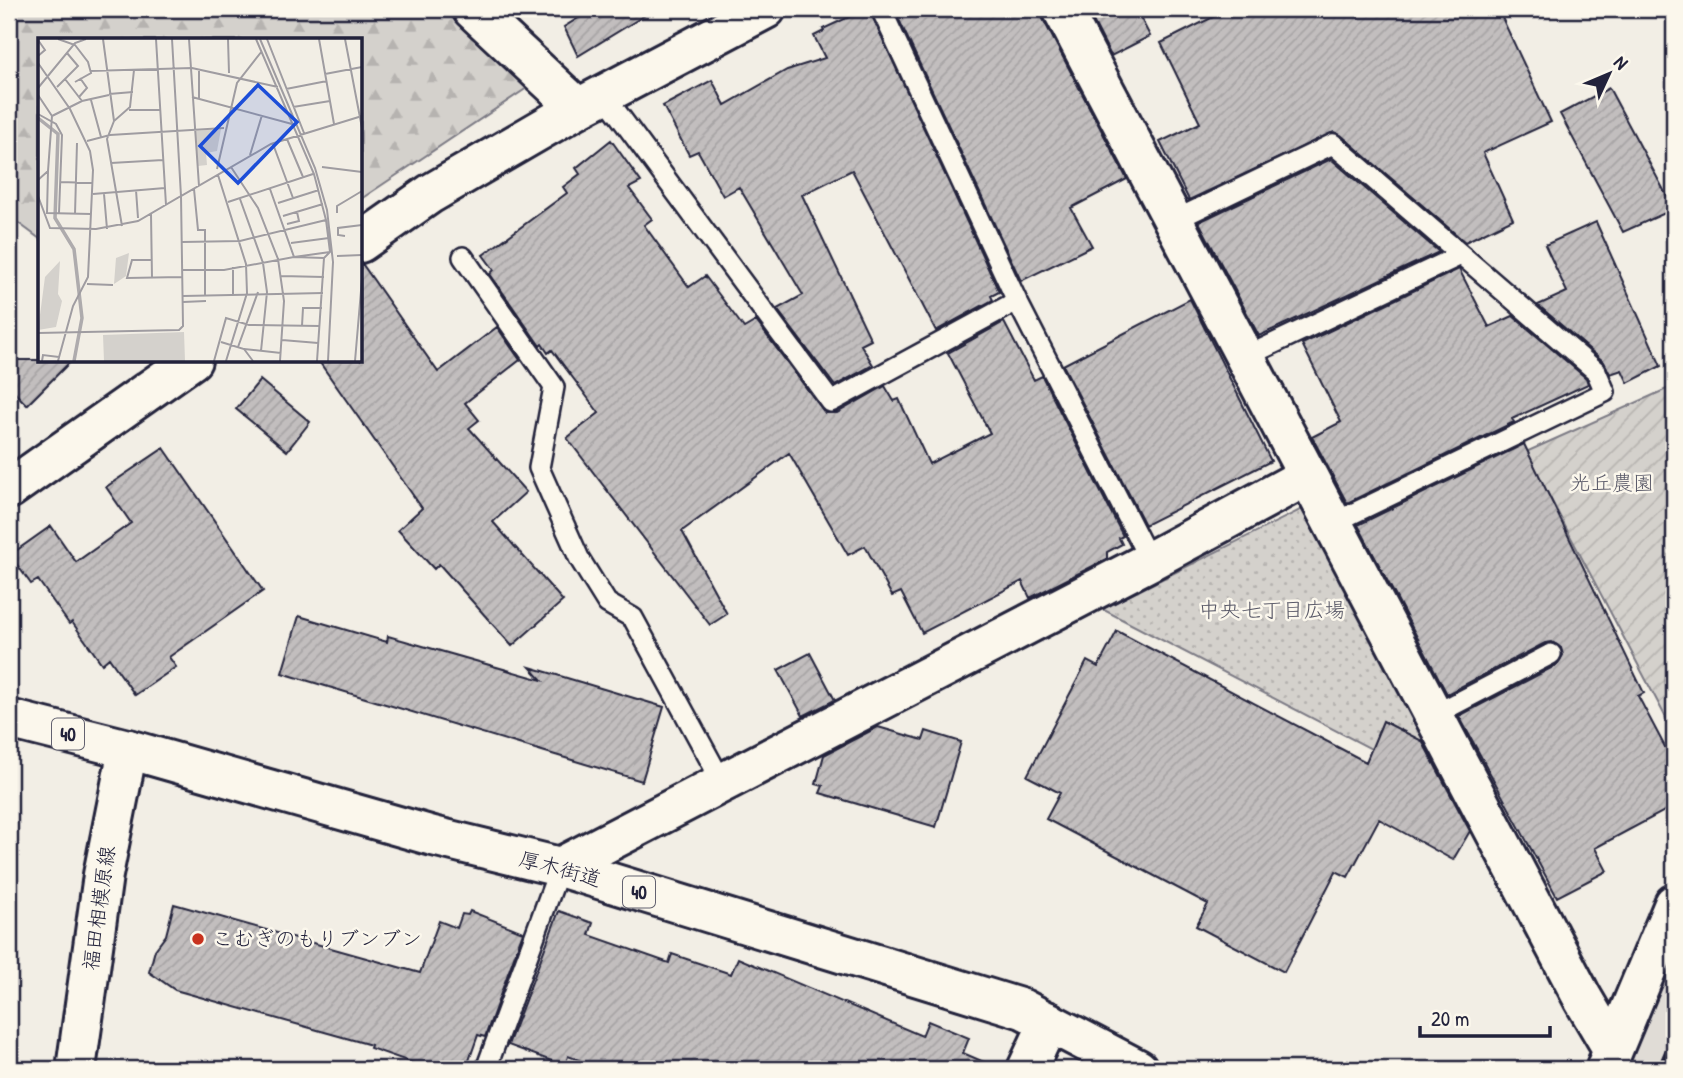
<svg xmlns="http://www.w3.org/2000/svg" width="1683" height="1078" font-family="'Patrick Hand','Klee One',sans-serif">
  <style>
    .built { fill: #e0dcd6 }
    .forest { fill: url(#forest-firs); stroke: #7b7a84; stroke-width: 2 }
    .park { fill: url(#park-dots); stroke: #7b7a84; stroke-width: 2 }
    .garden { fill: url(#garden-furrows); stroke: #7b7a84; stroke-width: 2 }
    .building { fill: url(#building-hatch); stroke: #22223b; stroke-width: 2 }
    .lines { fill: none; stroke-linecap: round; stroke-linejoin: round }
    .lane-casing { stroke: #22223b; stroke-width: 24 }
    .street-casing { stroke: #22223b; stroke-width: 44 }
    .secondary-casing { stroke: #22223b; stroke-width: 44 }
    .primary-casing { stroke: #22223b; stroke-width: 44 }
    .lane { stroke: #fbf7ec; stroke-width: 19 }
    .street { stroke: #fbf7ec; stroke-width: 38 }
    .secondary { stroke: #fbf7ec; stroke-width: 38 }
    .primary { stroke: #fbf7ec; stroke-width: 38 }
    .rail { stroke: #22223b; stroke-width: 5 }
    .poi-dot { fill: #c8321e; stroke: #fbf7ec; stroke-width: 2.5 }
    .labels { text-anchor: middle; stroke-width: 5; stroke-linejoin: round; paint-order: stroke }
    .shield { fill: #fbf7ec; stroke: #636270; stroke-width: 2 }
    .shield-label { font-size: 19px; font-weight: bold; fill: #22223b }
    .park-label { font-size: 21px; fill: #575766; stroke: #fbf7ec }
    .street-label { font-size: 21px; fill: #22223b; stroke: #fbf7ec }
    .poi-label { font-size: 21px; fill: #22223b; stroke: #fbf7ec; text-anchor: start }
    .inset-river { fill: none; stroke: #aeabad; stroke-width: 3.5 }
    .inset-road { fill: none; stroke: #9f9ca1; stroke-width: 2 }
    .view { fill: #1d4ed8; fill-opacity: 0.15; stroke: #1d4ed8; stroke-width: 3.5 }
    .inset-edge { fill: none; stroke: #22223b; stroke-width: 3.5 }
  </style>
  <defs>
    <pattern id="forest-firs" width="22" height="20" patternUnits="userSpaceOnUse" patternTransform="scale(1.75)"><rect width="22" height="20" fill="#d4d1cc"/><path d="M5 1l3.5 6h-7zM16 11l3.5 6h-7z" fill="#b6b3b0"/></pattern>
    <pattern id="park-dots" width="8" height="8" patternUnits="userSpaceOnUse" patternTransform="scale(1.75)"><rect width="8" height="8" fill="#d4d1cc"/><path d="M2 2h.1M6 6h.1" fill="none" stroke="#b6b3b0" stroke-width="1.8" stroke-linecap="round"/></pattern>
    <pattern id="garden-furrows" width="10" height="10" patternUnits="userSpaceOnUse" patternTransform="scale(1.75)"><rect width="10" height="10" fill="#d4d1cc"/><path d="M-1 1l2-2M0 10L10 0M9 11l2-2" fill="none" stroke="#b6b3b0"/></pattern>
    <pattern id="building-hatch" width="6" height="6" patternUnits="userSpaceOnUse" patternTransform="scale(1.75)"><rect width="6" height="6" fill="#c2bebe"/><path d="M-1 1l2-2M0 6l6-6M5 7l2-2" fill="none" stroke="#a6a3a4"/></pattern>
  </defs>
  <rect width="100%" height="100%" fill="#f2eee5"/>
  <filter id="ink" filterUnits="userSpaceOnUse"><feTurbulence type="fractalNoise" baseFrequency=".0143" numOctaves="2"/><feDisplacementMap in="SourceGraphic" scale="14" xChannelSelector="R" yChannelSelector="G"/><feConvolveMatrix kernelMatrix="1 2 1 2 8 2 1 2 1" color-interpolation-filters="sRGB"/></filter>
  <g filter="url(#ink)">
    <path class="built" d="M1674 956V1069H1627Z"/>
    <path class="forest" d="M9 9H443L530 86 361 199 360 40H40V239L9 216Z"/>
    <path class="park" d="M1304 508 1460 795 1102 609Z"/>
    <path class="garden" d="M1671 387 1674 394V733L1526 452Z"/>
    <path class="building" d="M593 9H655L578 56 564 27Z
      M866 9H869L999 292 991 296 993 300 936 331 852 170 802 195 871 340 861 345 873 365 835 386 777 309 803 295 739 187 723 196 698 151 689 155 663 106 712 80 725 105 787 70 825 58 814 36 824 31 823 29Z
      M894 9H1040L1043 19 1127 179 1071 208 1092 246 1021 281Z
      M1087 9H1136L1150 36 1111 56Z
      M1229 9H1498L1551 122 1483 153 1513 219 1465 242 1341 135 1334 132 1189 200 1160 142 1200 123 1161 43Z
      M1609 88 1674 209 1623 232 1560 114Z
      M611 140 641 182 629 188 652 219 644 225 689 287 705 276 744 328 756 321 825 413H837L885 386 894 401 899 399 929 464 990 433 948 353 1004 322 1034 380 1042 376 1123 536 1119 538 1122 544 1107 552V559L1030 598 1022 581 922 633 901 592 892 596 865 546 848 555 789 453 682 531 727 614 710 625 567 438 599 413 552 350 548 353 542 344 540 346 490 274 494 270 483 255 567 193 563 187 580 174 576 168Z
      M1331 159 1439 252 1259 336 1199 222Z
      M1596 222 1661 366 1628 383 1622 370 1610 374 1604 362 1538 305 1567 292 1545 245Z
      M360 265H363L438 372 497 327 520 360 465 403 479 420 469 428 526 492 493 522 563 601 512 646 439 564 434 569 398 530 422 508 318 360H360Z
      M1459 269 1489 327 1513 316 1586 378 1588 384 1512 419 1514 422 1347 503 1312 437 1341 422 1302 344Z
      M1190 299 1271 461 1145 525 1063 365Z
      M9 360H72L27 405 9 387Z
      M260 380 310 422 287 451 236 409Z
      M1524 444 1644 693 1638 696 1674 764V806L1595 848 1607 871 1557 897 1459 716 1557 665 1563 655 1561 648 1552 642 1545 643 1447 694 1358 525Z
      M164 448 263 591 169 657 176 667 135 695 109 658 102 664 72 622 69 624 38 580 31 584 10 555 51 526 76 562 131 523 106 487Z
      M299 616 387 642 388 636 542 680 530 667 664 707 642 781 282 673Z
      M1117 631 1366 762 1383 721 1422 741 1470 831 1453 860 1379 819 1348 877 1336 871 1284 972 1196 926 1208 904 1046 819 1060 793 1027 776 1087 661 1098 667Z
      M810 653 835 700 803 716 778 670Z
      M878 727 923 740 926 731 961 742 936 827 820 793 823 786 816 784 824 755Z
      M174 904 420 973 439 921 457 928 462 914 468 915 470 911 523 932 485 1037 478 1035 466 1069H430L370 1048 371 1045 175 990 149 972 155 950 166 935Z
      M559 911 593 923 589 935 669 963 672 954 731 974 738 958 922 1036 928 1021 969 1038 963 1053 1000 1069H604L568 1056 565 1066 508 1045Z"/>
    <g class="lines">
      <g class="lane-casing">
        <path id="lane" d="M881 9 1017 301 1150 561
          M604 95 831 402 1017 301
          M1173 221 1333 144 1596 371 1605 392 1333 523
          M463 257 554 387 539 468 579 558 607 603 633 618 722 782
          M1245 357 1461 255
          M1434 715 1551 654
          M486 1069 560 867"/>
      </g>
      <g class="street-casing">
        <path id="street" d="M472 9 578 108
          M1062 9 1583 999 1613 1050
          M560 867 1150 561 1307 476
          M1606 1067 1674 904
          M1027 1069 1049 1022"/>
      </g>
      <g class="secondary-casing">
        <path id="secondary" d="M360 243 430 194 578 108 766 9
          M9 489 192 360
          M76 1069 103 875 128 749"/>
      </g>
      <g class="primary-casing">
        <path id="primary" d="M9 719 128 749 433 836 560 867 1023 1009 1138 1069"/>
      </g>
      <use href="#lane" class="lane"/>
      <use href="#street" class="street"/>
      <use href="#secondary" class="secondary"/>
      <use href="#primary" class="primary"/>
      <path class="rail" d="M1659 1069 1674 1034"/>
    </g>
  </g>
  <circle class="poi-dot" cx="198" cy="939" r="7"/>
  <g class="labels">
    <g class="shield">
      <rect x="52" y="718.5" width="32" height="31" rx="5"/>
      <rect x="623" y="876.5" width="32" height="31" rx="5"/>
    </g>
    <g class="shield-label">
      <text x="68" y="741">40</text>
      <text x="639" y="899">40</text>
    </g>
    <g class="park-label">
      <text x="1612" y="490">光丘農園</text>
      <text x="1272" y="617">中央七丁目広場</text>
    </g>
    <g class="street-label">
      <text transform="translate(560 869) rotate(15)" y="7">厚木街道</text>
      <text transform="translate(99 908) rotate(-82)" y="7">福田相模原線</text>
    </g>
    <g class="poi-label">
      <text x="212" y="946">こむぎのもりブンブン</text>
    </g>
  </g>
  <g transform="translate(38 38)">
    <rect width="324" height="324" fill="#f2eee5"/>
    <path d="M183 91 179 113 168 115 169 127 160 128 157 93ZM22 223 20 256 24 263 18 289 0 292 7 239Z" fill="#d4d1cc"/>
    <path d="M91 215 88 238 76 246 78 220ZM146 294 147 323H66L65 297Z" fill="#d4d1cc"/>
    <path class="inset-river" d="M0 80 20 96 17 180 36 211 44 280 36 323"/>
    <path class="inset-road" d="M20 1 37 7 50 24 53 35 37 44M65 1 76 83M118 1 128 167M134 1 143 158 233 106 324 78M151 1 161 148M190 1 191 35M218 1 276 136 288 182 292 214 286 220 279 323M222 1 277 130 289 172 295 224 290 323M229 1 266 95M281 1 296 86M307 1 324 90M0 2 7 12 0 18M0 25 32 71 52 113 55 132 50 239 35 268 20 323M161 31V60M52 33 154 30 240 49M287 36 324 29M27 41 44 63M19 49 40 28 29 15M0 50 37 5 48 1M248 51 289 43M71 56 95 54M0 57 14 78M41 59 49 50 42 40M154 59 254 86M53 62 63 99M255 69 292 63M91 72H122M0 76 18 86 24 97 21 175M249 101 265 139M49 103 72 97 186 90M235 106 255 160M212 117 224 77M73 125 125 122M193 129 220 170 240 221 246 263 242 323M284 129 324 134M179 131 199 45 224 13M10 133 9 175 53 176M180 137 208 226 209 255 188 323M0 142 10 133 14 78 44 63 71 57M22 144 55 145M156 151 160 192H167V258M98 152 100 180M55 156 127 150M66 156 69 191M0 158 12 190 58 191 100 183 143 158 145 288 141 292 0 295M202 161 225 225 229 254 223 313M190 164 275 136M240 165 281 152M299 175V168L324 153M37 176 39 105M113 176 114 240M245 178 285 166M249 186 261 183 259 174M84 188 69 101 76 83 92 69 96 32M307 198 300 197V190L324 187M144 204 202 203 288 182M253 205 291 200M299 218 324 217M286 220 256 219 292 214M113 222H94L89 240 144 239M195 229V256M145 232H186L256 219 232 151M243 238 286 239M49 246 75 247M145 258 285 255M145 264 168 263M264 288 265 270H284M244 302 280 305M183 304 206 311 215 323M200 309 220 254M206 311 243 315M4 323 5 317 21 319M176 323 188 280 211 287 282 288M317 323 324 241"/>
    <path class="view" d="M220 47 259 84 200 145 162 108Z"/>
    <rect width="324" height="324" class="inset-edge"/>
  </g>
  <rect width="1683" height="1078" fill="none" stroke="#fbf7ec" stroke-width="35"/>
  <rect x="18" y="18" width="1648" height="1043" fill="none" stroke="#22223b" stroke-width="2.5" filter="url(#ink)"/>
  <g transform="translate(1609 74) rotate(46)" stroke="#fbf7ec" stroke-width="5" paint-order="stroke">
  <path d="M0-5L12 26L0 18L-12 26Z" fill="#22223b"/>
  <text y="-10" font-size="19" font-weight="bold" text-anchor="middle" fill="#22223b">N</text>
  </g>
  <path d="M1420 1026v10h130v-10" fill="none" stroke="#22223b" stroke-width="3.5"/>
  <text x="1431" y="1026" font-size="21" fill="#22223b" stroke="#fbf7ec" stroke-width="5" paint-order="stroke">20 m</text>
</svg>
